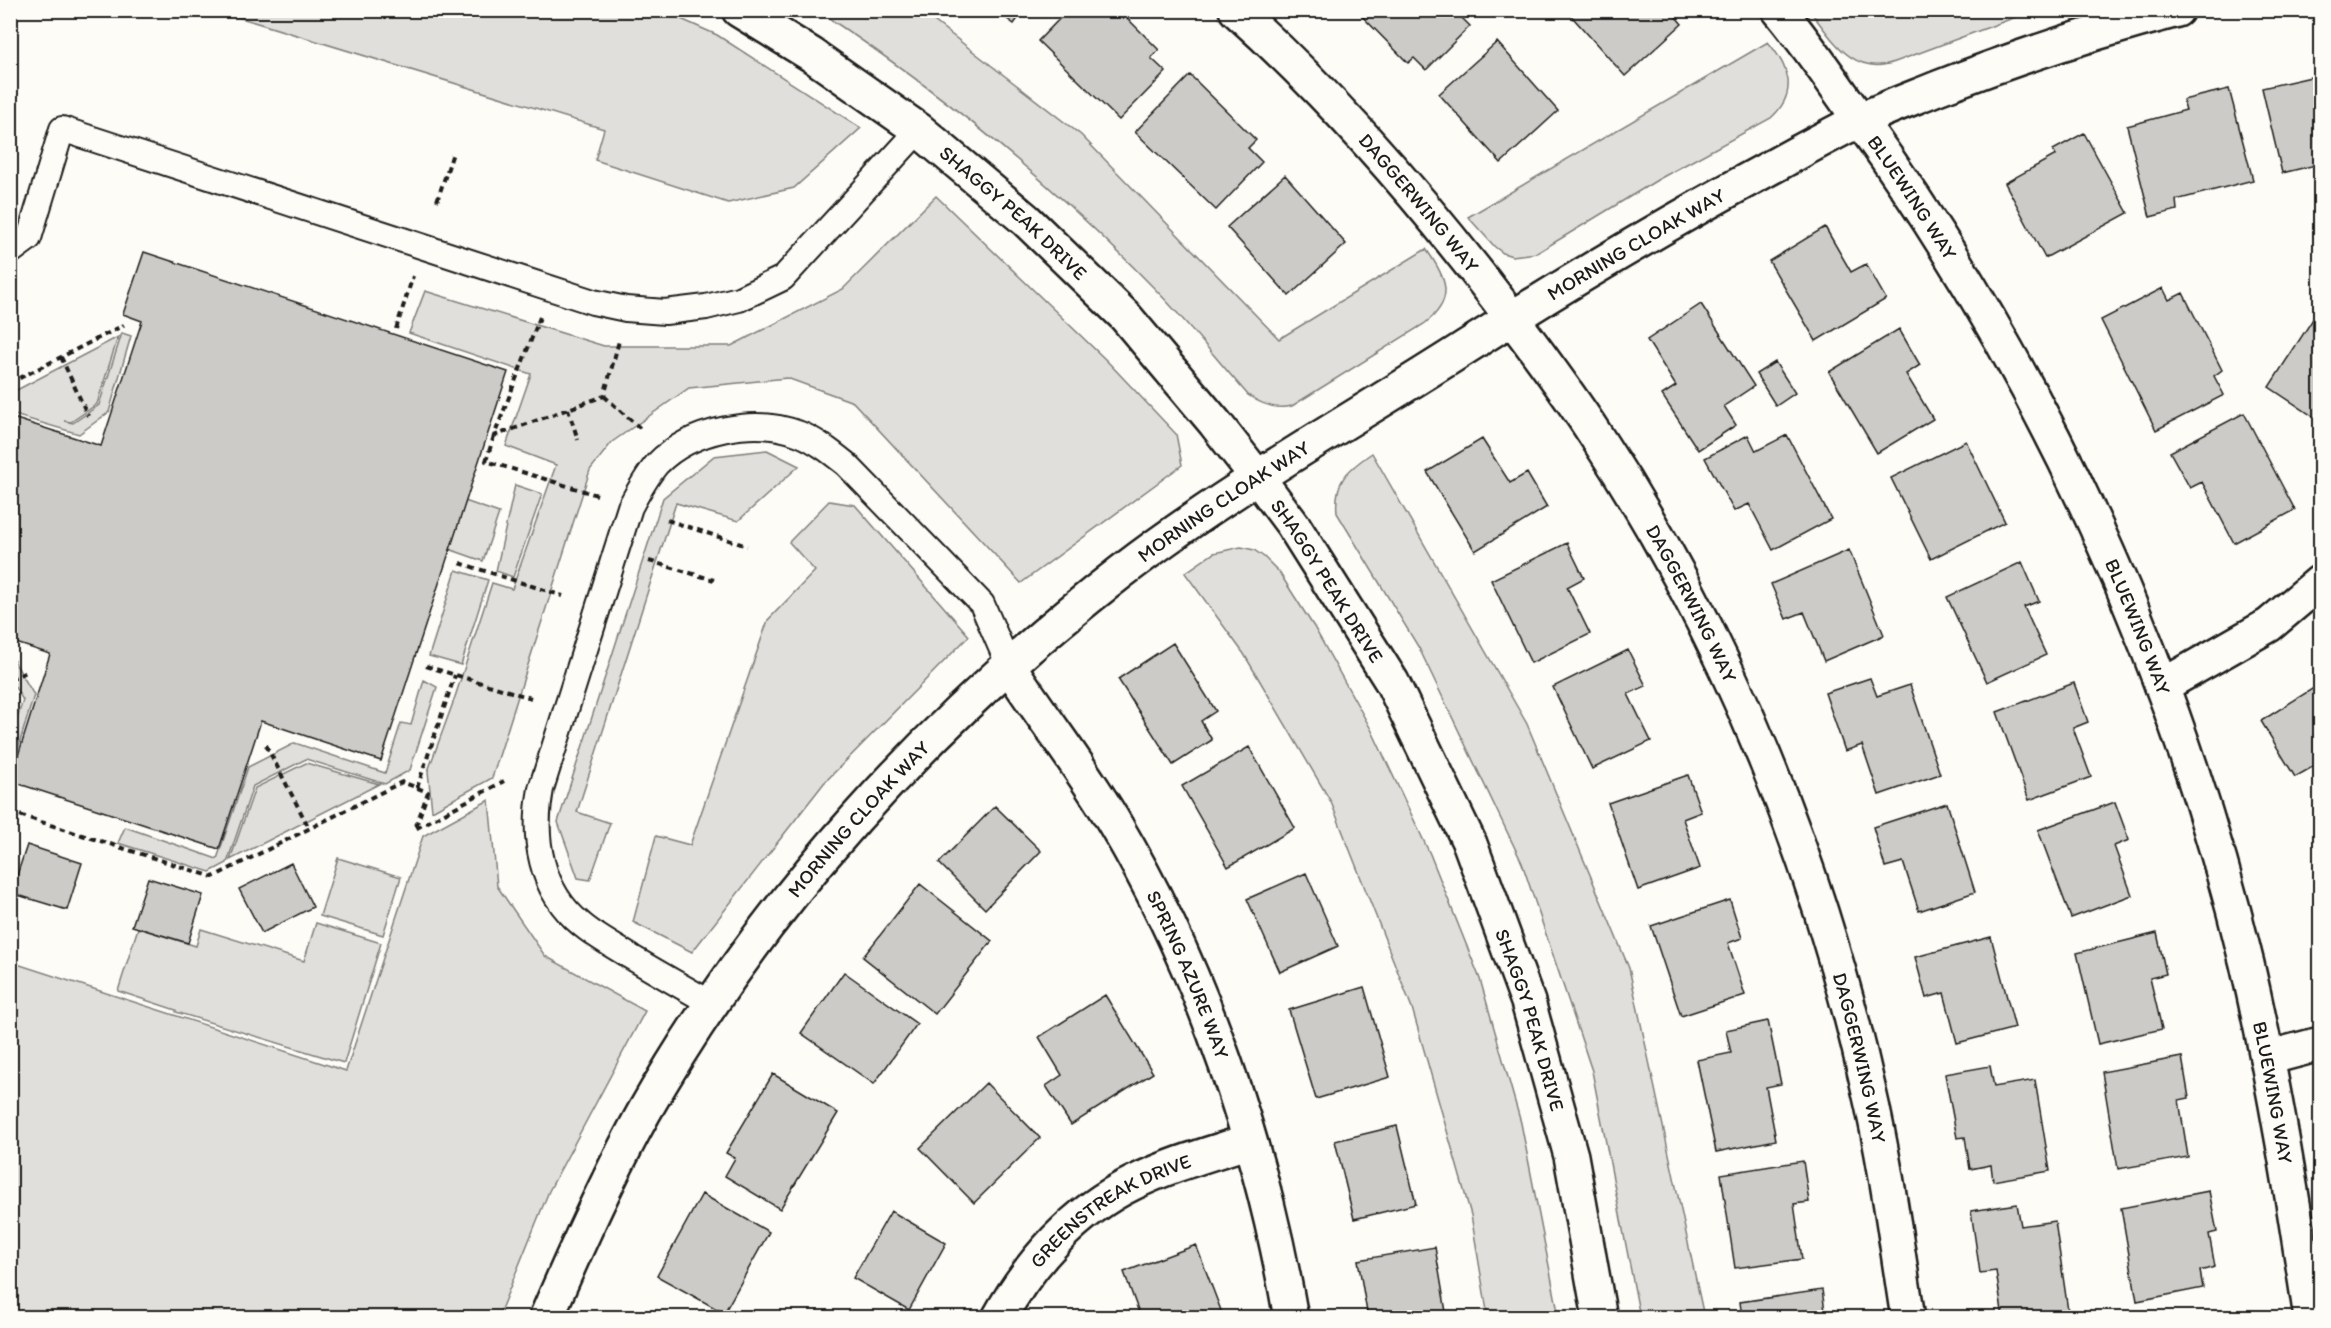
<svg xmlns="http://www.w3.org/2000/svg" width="2331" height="1328" font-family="Itim,sans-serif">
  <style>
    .green { fill: #e0dfdb; stroke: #7e7e7c; stroke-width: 1.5 }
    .building { fill: #cccbc8; stroke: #1c1c1c; stroke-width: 1.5 }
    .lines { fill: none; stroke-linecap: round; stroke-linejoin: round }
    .lane-casing { stroke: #1c1c1c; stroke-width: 28 }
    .street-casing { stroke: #1c1c1c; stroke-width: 38 }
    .secondary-casing { stroke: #1c1c1c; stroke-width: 38 }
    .path { stroke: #1c1c1c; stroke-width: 4; stroke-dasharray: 6 4.5; stroke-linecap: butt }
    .lane { stroke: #fdfcf7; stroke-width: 24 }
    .street { stroke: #fdfcf7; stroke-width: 33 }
    .secondary { stroke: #fdfcf7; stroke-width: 33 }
    .labels { text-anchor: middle; stroke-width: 5; stroke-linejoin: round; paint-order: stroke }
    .street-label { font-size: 20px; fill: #1c1c1c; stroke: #fdfcf7 }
  </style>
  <rect width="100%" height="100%" fill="#fdfcf7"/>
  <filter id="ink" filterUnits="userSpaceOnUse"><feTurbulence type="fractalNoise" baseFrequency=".0167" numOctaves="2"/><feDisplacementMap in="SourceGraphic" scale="12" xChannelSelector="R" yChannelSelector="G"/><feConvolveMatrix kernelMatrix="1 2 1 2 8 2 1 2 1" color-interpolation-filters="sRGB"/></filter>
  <g filter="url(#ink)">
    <path class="green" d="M218 11H663L717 35 861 128 794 188 728 203 595 160 604 129Z
      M818 11H921L1081 135 1279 339 1426 249C1446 277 1457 299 1424 324L1292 406C1276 410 1262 405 1248 395 1216 359 1186 320 1152 286 1051 182 939 90 818 11Z
      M1810 11H2032L1895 62C1853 77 1833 40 1810 11Z
      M1768 42C1789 67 1799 92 1771 118L1659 179 1537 253 1512 256 1503 253 1495 247 1468 217Z
      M936 196 1107 361 1176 434 1182 465 1021 583 853 402 787 378 689 388 612 442 590 470 492 778 432 811 428 771 454 700 492 583 512 589 556 465 506 446 531 374 409 333 425 291 604 346H731L843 289Z
      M122 333 131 336 109 412 79 434 11 414V393L118 337 97 404 71 422 64 421 73 423 99 405Z
      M767 450 799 466 738 521 676 503 577 812 610 823 590 880 578 878 558 822 663 498 714 456Z
      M1372 453 1527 724 1629 968 1704 1317H1640L1592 1071 1522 863 1419 648 1337 513C1334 481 1347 470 1372 453Z
      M515 485 542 494 513 577 496 571Z
      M462 500 499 513 483 561 446 548Z
      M829 501 855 505 969 636 824 783 692 952 633 922 656 836 690 845 768 620 815 571 789 542Z
      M1241 547 1254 550 1264 557 1279 572 1314 627 1372 731 1430 854 1480 979 1521 1123 1559 1317H1488L1471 1215 1412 1008 1331 802 1244 654 1185 573 1214 553Z
      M456 570 488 580 461 665 429 656Z
      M11 656 34 695 11 771V738L23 700 11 681Z
      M424 680 437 687 410 770 385 784 306 759 253 786 227 863 210 872 118 843 125 827 217 859 248 767 295 743 385 773 401 723 411 725Z
      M306 763 379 784 230 860 255 788Z
      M489 800 497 886 545 956 645 1011 549 1191 498 1317H11V962L346 1071 423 836Z
      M338 858 401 877 383 935 320 916Z
      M316 923 381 943 344 1063 176 1012V1010L118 991 138 928 196 946 201 929 304 961Z"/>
    <path class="building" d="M995 10H1024L1014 24Z
      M1068 10H1119L1159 50 1151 58 1166 72 1119 120 1038 41Z
      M1356 10H1454L1470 26 1426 70 1414 58 1408 63Z
      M1566 10H1670L1682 24 1625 76Z
      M1497 42 1558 111 1501 163 1439 94Z
      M1190 75 1256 140 1248 148 1262 162 1216 210 1135 132Z
      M2320 75V164L2282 173 2262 88Z
      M2229 89 2253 180 2176 200 2177 210 2150 217 2127 126 2186 110 2183 100Z
      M2084 133 2128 213 2045 258 2005 183 2056 155 2053 150Z
      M1285 175 1346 244 1289 296 1227 227Z
      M1825 227 1851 272 1866 264 1886 299 1816 341 1769 261Z
      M144 252 508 372 381 761 261 721 219 849 10 781 50 654 10 641V417L101 446 142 321 123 314Z
      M2163 288 2169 300 2183 293 2222 370 2214 376 2224 395 2156 430 2101 320Z
      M1701 304 1754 386 1724 406 1736 425 1698 450 1662 395 1676 386 1647 340Z
      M2320 308V421L2269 387Z
      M1899 329 1920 365 1906 374 1933 419 1877 453 1829 372Z
      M1775 362 1795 393 1776 406 1756 374Z
      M2244 413 2295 510 2234 543 2202 482 2190 488 2170 452Z
      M1748 435 1756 451 1787 435 1831 519 1773 550 1749 504 1734 511 1705 458Z
      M1482 439 1510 483 1527 473 1547 507 1475 551 1427 472Z
      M1966 441 2005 522 1931 559 1891 478Z
      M1567 543 1584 578 1567 587 1590 634 1531 663 1491 580Z
      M1849 550 1884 635 1824 661 1804 612 1786 619 1771 584Z
      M2022 562 2039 601 2024 607 2046 655 1987 682 1947 597Z
      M1173 643 1216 711 1201 721 1212 740 1173 765 1118 679Z
      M1628 650 1646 686 1628 694 1651 741 1592 769 1553 687Z
      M1870 678 1877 696 1910 685 1940 774 1879 795 1862 745 1845 751 1825 693Z
      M2074 683 2088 722 2073 728 2091 777 2029 800 1997 712Z
      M2320 684V777L2314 766 2295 777 2261 721Z
      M1249 747 1295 828 1228 867 1182 786Z
      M1688 775 1701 812 1683 819 1700 868 1638 890 1608 803Z
      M2115 802 2129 840 2114 846 2132 895 2071 918 2038 830Z
      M1947 803 1975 892 1919 911 1903 862 1885 867 1873 827Z
      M995 806 1041 851 985 909 939 863Z
      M27 845 82 863 67 910 11 893Z
      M291 863 313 907 262 933 239 889Z
      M1306 873 1338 946 1280 972 1247 899Z
      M148 878 203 895 188 943 132 926Z
      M920 884 992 941 935 1014 863 957Z
      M1730 900 1742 938 1728 943 1745 995 1681 1016 1651 926Z
      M2157 933 2166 974 2150 978 2162 1029 2098 1044 2077 953Z
      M1991 937 2015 1028 1957 1043 1944 993 1926 998 1915 957Z
      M844 972 917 1024 874 1084 801 1033Z
      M1364 987 1390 1077 1316 1099 1289 1010Z
      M1105 995 1153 1073 1071 1125 1046 1086 1062 1075 1039 1037Z
      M1768 1021 1781 1084 1766 1087 1776 1140 1716 1152 1697 1060 1731 1053 1726 1030Z
      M2182 1057 2189 1098 2179 1100 2188 1157 2118 1169 2102 1072Z
      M1990 1066 1994 1087 2035 1080 2050 1171 1993 1181 1991 1165 1970 1169 1965 1137 1957 1138 1945 1074Z
      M773 1074 838 1113 780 1209 725 1176 735 1158 726 1153Z
      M986 1083 1040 1138 974 1203 920 1148Z
      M1397 1126 1416 1204 1354 1219 1335 1141Z
      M1803 1161 1809 1202 1794 1204 1802 1259 1735 1268 1721 1174Z
      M2209 1191 2217 1232 2209 1234 2215 1267 2200 1271 2203 1288 2137 1301 2121 1208Z
      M702 1194 769 1232 724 1313 657 1276Z
      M2017 1204 2021 1226 2055 1221 2068 1311 2021 1318H2003L1996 1271 1980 1273 1971 1211Z
      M891 1211 946 1243 909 1310 853 1278Z
      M1196 1245 1222 1313 1210 1318H1141L1124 1272Z
      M1435 1247 1447 1318H1368L1358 1260Z
      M1822 1290 1826 1318H1742L1740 1302Z"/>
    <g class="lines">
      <g class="lane-casing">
        <path id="lane" d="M10 252 29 238 62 129 593 302 626 309 665 312 706 307 739 299 783 278 919 130
          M711 1003C684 988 658 973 631 957 614 946 596 937 581 924 540 891 532 837 541 789L630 507C638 492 646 477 657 464 690 430 755 416 800 434 817 441 831 452 846 464L982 604 1009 666"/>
      </g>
      <g class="street-casing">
        <g id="street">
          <path id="s1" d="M739 10 812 55 919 130 1026 220 1125 316 1215 423 1258 478"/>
          <path id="s2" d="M1236 10C1335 99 1419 196 1499 301 1532 345 1566 389 1596 436 1692 582 1768 746 1821 912 1839 969 1855 1028 1868 1087 1886 1163 1896 1241 1908 1318"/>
          <path id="s3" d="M1779 10C1810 47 1836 87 1864 126 2044 376 2175 665 2247 964 2274 1081 2293 1199 2311 1318"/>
          <path id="s4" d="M1009 666C1044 720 1083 769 1115 824 1203 972 1262 1149 1291 1318"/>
          <path d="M2162 686 2269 625 2320 582"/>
          <path d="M2267 1058 2320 1044"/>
          <path id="s5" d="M999 1318C1030 1262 1075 1211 1133 1183 1169 1165 1210 1154 1249 1141"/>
        </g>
      </g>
      <g class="secondary-casing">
        <g id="secondary">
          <path id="s6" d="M1258 478 1293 525 1392 682 1470 844 1528 1002 1571 1156 1600 1318"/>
          <path id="s7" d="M546 1318C576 1248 607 1179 644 1112 764 901 930 720 1121 572 1230 488 1351 421 1466 347 1564 285 1662 226 1764 171 1796 154 1827 136 1860 120 1886 108 1913 98 1940 87 2018 57 2096 31 2177 10"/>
        </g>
      </g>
      <path class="path" d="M437 201 453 153
        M540 317 494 436 604 396 619 341
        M396 329 413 276
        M61 357 88 416
        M10 383 124 325
        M604 396 643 431
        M568 409 578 440
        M494 436 486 461 597 495
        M667 520 747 546
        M649 561 714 580
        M460 563 563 596
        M426 666 531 698
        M10 679 27 672
        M266 745 309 828
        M417 788 455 675
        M10 812 213 877 402 782 428 792 415 829 504 781"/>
      <use href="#lane" class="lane"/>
      <use href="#street" class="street"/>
      <use href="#secondary" class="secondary"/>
    </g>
  </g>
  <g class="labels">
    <g class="street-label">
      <text dy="7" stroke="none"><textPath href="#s3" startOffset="230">BLUEWING WAY</textPath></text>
      <text dy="7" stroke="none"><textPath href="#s2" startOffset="266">DAGGERWING WAY</textPath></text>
      <text dy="7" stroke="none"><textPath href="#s1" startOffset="342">SHAGGY PEAK DRIVE</textPath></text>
      <text dy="7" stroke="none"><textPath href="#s7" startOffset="1564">MORNING CLOAK WAY</textPath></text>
      <text dy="7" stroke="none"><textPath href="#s7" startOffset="1078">MORNING CLOAK WAY</textPath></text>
      <text dy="7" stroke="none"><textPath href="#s6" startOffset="124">SHAGGY PEAK DRIVE</textPath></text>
      <text dy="7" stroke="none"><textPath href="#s2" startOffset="752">DAGGERWING WAY</textPath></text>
      <text dy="7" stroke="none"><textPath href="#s3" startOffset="716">BLUEWING WAY</textPath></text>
      <text dy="7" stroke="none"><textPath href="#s7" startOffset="592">MORNING CLOAK WAY</textPath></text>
      <text dy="7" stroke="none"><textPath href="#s4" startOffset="358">SPRING AZURE WAY</textPath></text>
      <text dy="7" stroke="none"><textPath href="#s6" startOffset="610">SHAGGY PEAK DRIVE</textPath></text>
      <text dy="7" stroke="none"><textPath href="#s2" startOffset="1238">DAGGERWING WAY</textPath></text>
      <text dy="7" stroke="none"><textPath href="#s3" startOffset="1202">BLUEWING WAY</textPath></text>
      <text dy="7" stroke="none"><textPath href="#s5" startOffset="159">GREENSTREAK DRIVE</textPath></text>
    </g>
  </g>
  <rect width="2331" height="1328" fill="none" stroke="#fdfcf7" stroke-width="36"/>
  <rect x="18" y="18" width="2295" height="1292" fill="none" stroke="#1c1c1c" stroke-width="2" filter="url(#ink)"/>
</svg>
